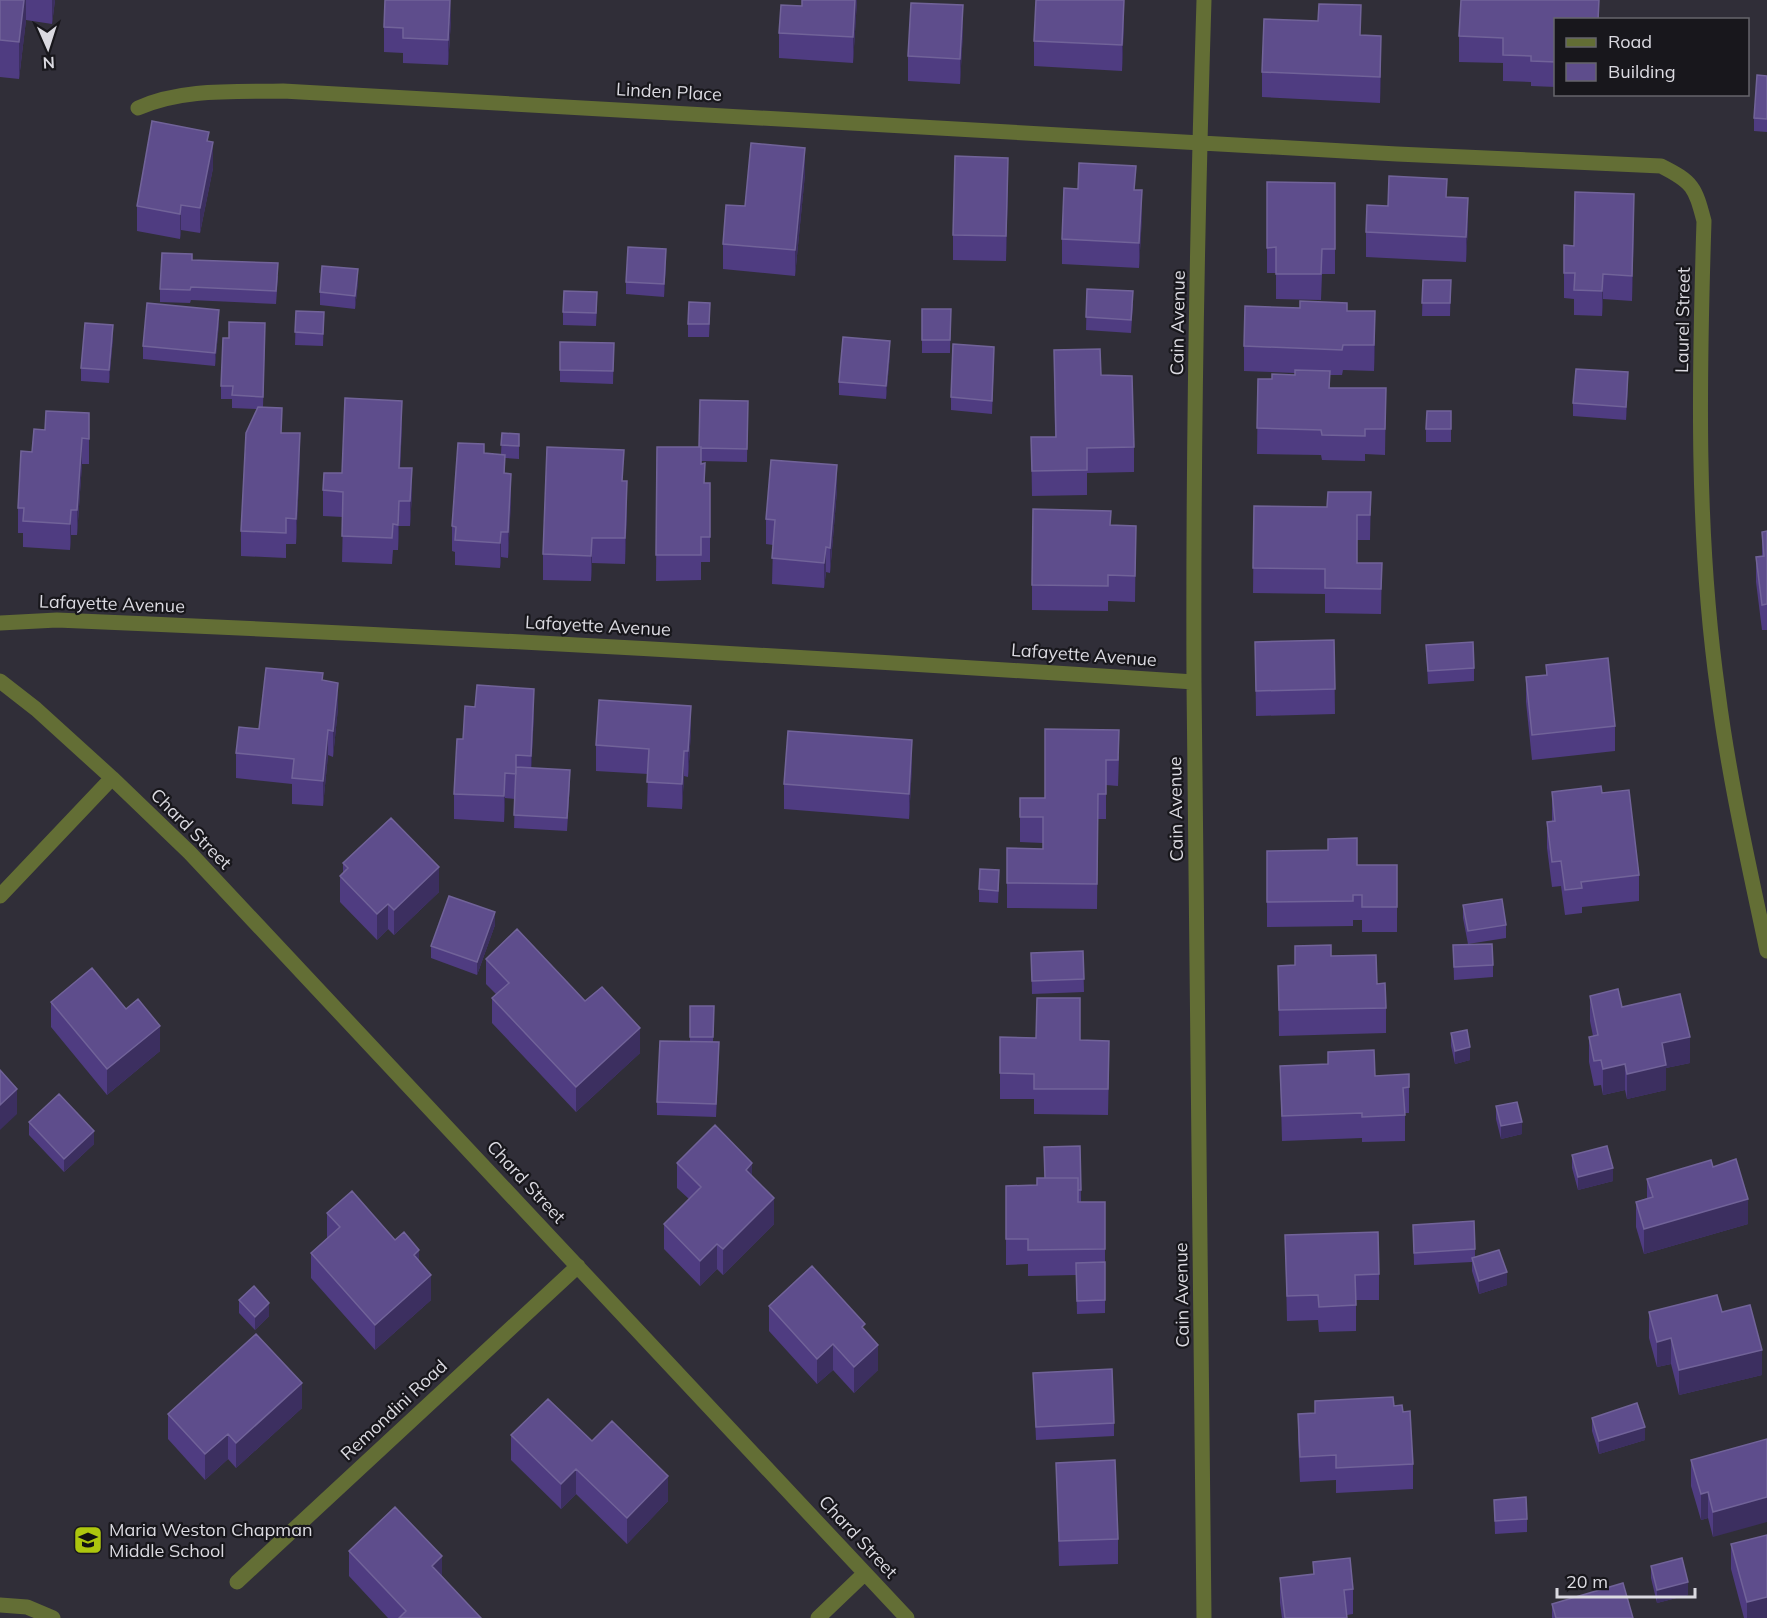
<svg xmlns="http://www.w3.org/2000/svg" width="1767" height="1618" font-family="Mulish,sans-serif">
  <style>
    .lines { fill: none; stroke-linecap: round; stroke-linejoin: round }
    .minor { stroke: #636e35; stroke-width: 15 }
    .wall { fill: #4f3c81 }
    .shaded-wall { fill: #3c2f60 }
    .building { fill: #5e4d8c; stroke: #716399; stroke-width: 1.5 }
    .labels { text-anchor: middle; stroke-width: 4.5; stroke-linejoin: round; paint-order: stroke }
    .street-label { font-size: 18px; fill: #dbdae1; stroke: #18171c }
    .poi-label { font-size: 18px; fill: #dbdae1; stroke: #18171c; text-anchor: start }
  </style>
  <rect width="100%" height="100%" fill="#302e38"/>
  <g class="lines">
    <path class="minor" d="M1204 0C1197 227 1193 455 1194 683 1195 995 1203 1306 1204 1618
      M138 108C182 88 236 92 283 91L1397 154 1661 166C1693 182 1695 187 1704 221 1699 378 1696 536 1718 692 1729 779 1749 865 1767 951
      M0 623 57 620C436 636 815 657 1194 682
      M0 681 36 709 112 778 0 896
      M112 778 190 853 907 1618
      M237 1582 578 1266
      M0 1605 27 1607 53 1618
      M818 1618 865 1573"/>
  </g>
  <path class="wall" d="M0 0H55L52 24 26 20 19 79 0 77Z
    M802 0H857L853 63 779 58V33L802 6Z
    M1599 0V20H1556V87L1531 86V82L1503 81V63L1459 62V36Z
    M451 20 448 65 403 63V53L384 52V27Z
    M1124 21 1122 71 1034 66V41Z
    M963 31 960 84 908 81V56Z
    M1361 35 1381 62 1380 103 1262 97V72Z
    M1767 76V132L1754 131V118Z
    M209 141 213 168 200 233 181 230 180 239 137 231V206Z
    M805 174 795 276 723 269V244L745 206Z
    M1267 182 1335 183V274H1322L1321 300 1276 299V273H1267Z
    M1008 183 1006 261 953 260V235Z
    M1078 189 1136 190 1142 216 1139 268 1062 264V239Z
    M1447 197 1468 223 1466 262 1366 257V232L1388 206Z
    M1634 219 1632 301 1603 299 1602 316 1574 315V299L1564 298V273L1574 246Z
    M666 262 664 297 626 294V282Z
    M278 276 276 304 191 300 190 303 160 302V289Z
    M1423 280H1451L1450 316H1422Z
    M358 282 355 309 320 305V292Z
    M1087 289 1133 304 1131 333 1086 330Z
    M597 305 596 326 563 325V312Z
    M922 309H951L950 353H922Z
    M296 311 324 312 323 346 295 345Z
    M1347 311 1375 337 1374 371 1343 370 1342 375H1330V388H1386L1385 455 1365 454V461L1322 460 1321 455 1257 454 1258 379H1272L1295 375V373L1244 371V346Z
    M710 316 709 337H688V324Z
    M219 323 215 366 143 359V346Z
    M265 336 263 407 282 433 300 458 296 544H286V558L241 556V531L257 409 232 408V399H221V386Z
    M113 338 109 383 81 381V368Z
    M560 342 614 343 613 384 560 382Z
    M1054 350 1101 375 1134 447V472L1087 473V495L1032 496 1031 437H1055Z
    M890 354 886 399 839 395V382Z
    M994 360 992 414 951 410V397Z
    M1628 385 1626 420 1573 416V403Z
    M748 401 747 462 701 461 705 483H710V562H701V580L656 581 657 447H699Z
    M1451 411V442H1426V429Z
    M402 426 400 468 412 493 410 526H399L398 550H393L392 564 342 562 343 517 323 516V490L342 473Z
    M34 429 89 439V464H82L77 535H71L70 550 23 547V533H18V508L32 452Z
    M502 433 519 434V459L505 458V473L511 500 508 558 501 557 500 568 455 565V552L452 551V526L484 454H501Z
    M624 481 627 507 625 564 592 563 591 581 543 580V554Z
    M837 490 830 573 826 572 824 588 772 584 773 545 766 544V519Z
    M1371 492 1370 540H1357V563H1382L1381 614 1325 613V594L1253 593 1254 506 1327 507Z
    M1111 525 1136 526 1135 602 1108 601V611L1032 610V585Z
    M1767 531V630H1762L1756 582V557L1762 556V532Z
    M1334 640 1335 714 1256 716 1255 642Z
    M1426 645 1474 668V681L1428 684Z
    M1546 665 1615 726V751L1532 760 1526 702V677L1546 675Z
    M323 681 338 708 333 757 328 755 323 806 292 804V784L236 778V753L259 729Z
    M534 714 531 768 570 783 567 831 514 828 515 799 505 798 504 822 454 819V794L463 739Z
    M1045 729 1119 756 1118 786 1106 785V819H1098L1097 909 1007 908V848L1043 849V843L1020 842V798H1045Z
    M691 731 688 777 684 776 682 809 647 807 648 774 596 771V745Z
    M912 766 909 819 784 809V784Z
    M1552 792 1602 793 1639 875V901L1582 907V913L1565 915 1561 886 1552 887 1547 848V822H1552Z
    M1267 851 1357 865H1397V932H1362V920H1353V926L1267 927Z
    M343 863 439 892 394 935 388 929 377 940 340 902V876L343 873Z
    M999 883 998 903 979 902V889Z
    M1463 905 1506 925V938L1468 944 1463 918Z
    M495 925 477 975 431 958V946Z
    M1453 945 1493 965V977L1454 980Z
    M1083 951 1084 992 1032 994 1031 953Z
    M1331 956 1377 984 1386 1008V1033L1279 1036 1278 966 1295 965Z
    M486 959 585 1001 640 1053 576 1112 492 1023V998L496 994 486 984Z
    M1590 996 1622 1007 1690 1063 1666 1068V1090L1627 1099 1625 1090 1603 1095 1601 1085 1594 1086 1589 1062V1037L1593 1036 1590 1021Z
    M51 1002 126 1009 160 1051 107 1095 51 1027Z
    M690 1006H714L713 1042 719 1055 716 1117 657 1115V1102L690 1041Z
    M1451 1033 1470 1060 1455 1064 1451 1046Z
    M1080 1040 1109 1066 1108 1115 1034 1114V1099H1000V1073Z
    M1280 1066 1375 1076 1409 1074V1113H1405V1141L1362 1142V1138L1282 1141Z
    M1496 1106 1522 1134 1501 1139 1496 1119Z
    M29 1122 94 1144 64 1172 29 1135Z
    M1080 1146 1081 1202H1105V1313L1077 1314 1076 1275 1028 1276V1264L1006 1265V1186L1037 1185Z
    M1572 1155 1613 1181 1578 1190 1572 1168Z
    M677 1163 752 1176 774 1224 723 1275 717 1269 700 1286 664 1249V1224L689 1199 677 1188Z
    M1713 1167 1748 1224 1644 1254 1636 1227V1202L1647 1198V1179Z
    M327 1213 395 1240 419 1261 431 1300 375 1350 311 1278V1253L327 1238Z
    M1413 1225 1475 1249V1257L1507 1285 1479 1294 1472 1271V1262L1414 1265Z
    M1285 1235 1379 1274V1300H1356V1331L1319 1332 1318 1320 1287 1321Z
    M239 1300 269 1316 255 1330 239 1313Z
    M769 1306 865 1330 878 1370 854 1393 833 1370 817 1384 769 1331Z
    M1649 1312H1722L1762 1375 1679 1395 1671 1364 1657 1367 1649 1338Z
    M1033 1373 1114 1423V1436L1036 1440Z
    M1315 1401 1394 1406 1403 1412 1413 1464V1489L1336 1493V1480L1300 1482 1298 1439V1414L1315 1413Z
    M302 1408 236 1468 228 1459 205 1480 168 1439V1414Z
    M1592 1418 1645 1440 1599 1454 1592 1431Z
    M511 1435 592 1441 668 1501 627 1544 576 1494 561 1509 511 1460Z
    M1767 1439 1713 1537 1708 1518 1701 1520 1691 1486V1460Z
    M1056 1463 1118 1539V1564L1059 1566Z
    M1494 1500 1527 1519V1532L1495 1534Z
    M1731 1544 1767 1618H1744L1731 1569Z
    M349 1551 442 1577 481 1618H388L349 1576Z
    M1313 1562 1353 1589V1614L1347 1615V1618H1282L1280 1603V1578L1313 1574Z
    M1651 1566 1688 1595 1657 1603 1651 1578Z
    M1552 1604 1633 1618H1552Z"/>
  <path class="shaded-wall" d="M24 0H26V20L19 79V42Z
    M52 0H55L52 24Z
    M451 0V20L448 65V40Z
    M855 0H857L853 63V37Z
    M1124 0V21L1122 71V45Z
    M963 5V31L960 84V59Z
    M1381 36V62L1380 103V77Z
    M213 142V168L200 233V208Z
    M805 148V174L795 276V250Z
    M1008 158V183L1006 261V236Z
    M1142 190V216L1139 268V243Z
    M1634 194V219L1632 301V276Z
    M1468 198V223L1466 262V237Z
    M181 205V230L180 239V214Z
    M666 249V262L664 297V284Z
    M358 269V282L355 309V296Z
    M1603 274V299L1602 316V291Z
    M219 310V323L215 366V353Z
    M1375 311V337L1374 371V345Z
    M113 325V338L109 383V370Z
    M890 341V354L886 399V386Z
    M1628 372V385L1626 420V407Z
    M402 401V426L399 493V468Z
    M300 433V458L296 544V519Z
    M82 438V464L77 535V510Z
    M837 465V490L830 573V548Z
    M412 468V493L410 526V501Z
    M511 474V500L508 558V532Z
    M627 481V507L625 564V538Z
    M399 501V526L398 550V525Z
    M71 510V535L70 550V524Z
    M501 532V557L500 568V543Z
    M592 538V563L591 581V556Z
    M826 547V572L824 588V563Z
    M338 683V708L333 757V731Z
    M534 689V714L531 781V756Z
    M691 706V731L688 777V751Z
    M328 730V755L323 806V781Z
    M912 740V766L909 819V794Z
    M684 751V776L682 809V784Z
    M505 773V798L504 822V796Z
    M439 867V892L394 935V910Z
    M388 904V929L377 940V914Z
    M495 912V925L477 975V962Z
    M160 1026V1051L107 1095V1069Z
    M640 1028V1053L576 1112V1087Z
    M1690 1037V1063L1666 1068V1090L1627 1099V1074L1662 1043Z
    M1470 1047V1060L1455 1064V1051Z
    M1625 1064V1090L1603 1095V1069Z
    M17 1089V1114L0 1130V1105Z
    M1522 1122V1134L1501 1139V1126Z
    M94 1131V1144L64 1172V1159Z
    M752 1163V1189L746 1170Z
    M1613 1168V1181L1578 1190V1177Z
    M774 1198V1224L723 1275V1249Z
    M1748 1199V1224L1644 1254V1229Z
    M717 1244V1269L700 1286V1261Z
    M419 1250V1275L414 1255Z
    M1507 1272V1285L1479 1294V1281Z
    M431 1275V1300L375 1350V1325Z
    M269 1303V1316L255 1330V1317Z
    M1671 1338V1364L1657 1367V1342Z
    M833 1344V1370L817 1384V1359Z
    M878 1345V1370L854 1393V1367Z
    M1762 1350V1375L1679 1395V1370Z
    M302 1383V1408L236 1468V1443Z
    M1645 1427V1440L1599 1454V1441Z
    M228 1434V1459L205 1480V1454Z
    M576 1469V1494L561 1509V1484Z
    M668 1476V1501L627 1544V1518Z
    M1708 1492V1518L1701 1520V1494Z
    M1767 1497V1522L1713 1537V1512Z
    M442 1556V1582L432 1566Z
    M1688 1582V1595L1657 1603V1590Z
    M1767 1597V1618H1747V1602Z"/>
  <path class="building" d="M0 0H24L19 42 0 40Z
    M385 0H450L448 40 403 38V28L384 27Z
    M802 0H855L853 37 779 33 781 5 802 6Z
    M1036 0H1124L1122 45 1034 41Z
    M1461 0H1599L1598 20H1556V62L1531 61V56L1503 55V38L1459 36Z
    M911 3 963 5 960 59 908 56Z
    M1319 4 1361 5 1360 35 1381 36 1380 77 1262 72 1264 19 1318 21Z
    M1757 75 1767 76V119L1754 118Z
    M152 121 209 132 207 141 213 142 200 208 181 205 180 214 137 206Z
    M751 143 805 148 795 250 723 244 726 205 745 206Z
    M955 156 1008 158 1006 236 953 235Z
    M1079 163 1136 166 1134 190H1142L1139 243 1062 239 1064 188 1078 189Z
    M1389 176 1447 179 1446 197 1468 198 1466 237 1366 232 1367 205 1388 206Z
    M1267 182 1335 183V249H1322L1321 274H1276V247L1267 248Z
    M1575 192 1634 194 1632 276 1603 274 1602 291 1574 290 1575 273H1564V245L1574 246Z
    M628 247 666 249 664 284 626 282Z
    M162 253 192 254V260L278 263 276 291 191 287 190 290 160 289Z
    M322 266 358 269 355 296 320 292Z
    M1423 280H1451L1450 303H1422Z
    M1087 289 1133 291 1131 320 1086 317Z
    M564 291 597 292 596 313 563 312Z
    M1300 301 1347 303V311H1375L1374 345H1343L1342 350 1244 346 1245 306 1300 308Z
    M689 302 710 303 709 324H688Z
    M147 303 219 310 215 353 143 346Z
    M922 309H951L950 340H922Z
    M296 311 324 312 323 334 295 332Z
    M229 322 265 323 263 397 232 395 233 386H221L223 338H229Z
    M85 323 113 325 109 370 81 368Z
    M843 337 890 341 886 386 839 382Z
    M560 342 614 343 613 371 560 370Z
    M953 344 994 347 992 401 951 397Z
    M1100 349 1101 375 1132 376 1134 447 1087 448V470L1032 471 1031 437H1056L1054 350Z
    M1576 369 1628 372 1626 407 1573 403Z
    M1295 370 1330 371 1329 388H1386L1385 429H1365V436L1322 435 1321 430 1257 428 1258 379H1272V374L1295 375Z
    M345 398 402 401 399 468H412L410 501H399L398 525 393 524 392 538 342 536 343 492 323 490 324 473H342Z
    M700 400 748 401 747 449 701 448V447H699Z
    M258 407 282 408 281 433H300L296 519 286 518V533L241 531 246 433Z
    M46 411 89 413V439L82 438 77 510H71L70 524 23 521 24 508H18L21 451 32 452 34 429 45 430Z
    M1427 411H1451V429H1426Z
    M502 433 519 434V446L501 445Z
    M458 443 484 444V453L505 455 504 473 511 474 508 532H501L500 543 455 540 456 527 452 526Z
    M547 447 624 450 622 481H627L625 538H592L591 556 543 554Z
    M657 447H701V464L705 463 704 483H710V537H701V555H656Z
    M771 460 837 465 830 548 826 547 824 563 772 558 775 520 766 519Z
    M1328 492H1371L1370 515H1357V563H1382L1381 589 1325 588V569L1253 568 1254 506 1327 507Z
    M1033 509 1111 511 1110 525 1136 526 1135 576 1108 575V586L1032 585Z
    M1767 531V604L1762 605 1756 557 1764 556 1762 532Z
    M1334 640 1335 689 1256 691 1255 642Z
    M1473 642 1474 668 1428 671 1426 645Z
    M1608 658 1615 726 1532 735 1526 677 1547 675 1546 665Z
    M266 668 323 673 322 680 338 683 333 731 328 730 323 781 292 778 294 759 236 753 239 727 259 729Z
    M477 685 534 689 531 756 516 755V774L505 773 504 796 454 794 457 739H463L465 706 475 707Z
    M599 700 691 706 688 751H684L682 784 647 782 649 749 596 745Z
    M1045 729 1119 730 1118 760H1106V794H1098L1097 884 1007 883V848L1043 849V817H1020V798H1045Z
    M788 731 912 740 909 794 784 784Z
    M516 767 570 770 567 818 514 815Z
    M1601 786 1602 793 1629 790 1639 875 1581 882 1582 888 1565 890 1561 861 1552 862 1547 822 1555 821 1552 792Z
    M391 818 439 867 394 910 388 904 377 914 340 876 348 868 343 863Z
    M1357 838V865H1397V907H1362V895H1353V901L1267 902V851L1328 850V839Z
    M980 869 999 870 998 891 979 889Z
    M449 896 495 912 477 962 431 946Z
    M1502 899 1506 925 1468 931 1463 905Z
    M517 929 585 1001 602 987 640 1028 576 1087 492 998 509 983 486 959Z
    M1492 944 1493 965 1454 967 1453 945Z
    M1331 945V956L1376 955 1377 984 1385 983 1386 1008 1279 1010 1278 966 1295 965V946Z
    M1083 951 1084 979 1032 981 1031 953Z
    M92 968 126 1009 138 999 160 1026 107 1069 51 1002Z
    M1618 989 1622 1007 1680 994 1690 1037 1662 1043 1666 1065 1627 1074 1625 1064 1603 1069 1601 1060 1594 1061 1589 1037 1598 1035 1590 996Z
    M1037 998H1080V1040L1109 1041 1108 1089H1034V1074L1000 1073V1037L1036 1038Z
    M690 1006H714L713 1037H690Z
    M1467 1030 1470 1047 1455 1051 1451 1033Z
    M660 1041 719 1042 716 1104 657 1102Z
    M1374 1050 1375 1076 1409 1074V1087L1403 1088 1405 1115 1362 1117V1113L1282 1116 1280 1066 1328 1064V1052Z
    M0 1070 17 1089 0 1105Z
    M59 1094 94 1131 64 1159 29 1122Z
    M1517 1102 1522 1122 1501 1126 1496 1106Z
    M715 1125 752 1163 746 1170 774 1198 723 1249 717 1244 700 1261 664 1224 701 1187 677 1163Z
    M1080 1146 1081 1190H1078V1178H1045L1044 1147Z
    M1607 1146 1613 1168 1578 1177 1572 1155Z
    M1736 1159 1748 1199 1644 1229 1636 1202 1653 1197 1647 1179 1711 1160 1713 1167Z
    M1037 1178H1078V1202H1105V1249L1028 1250V1239H1006V1186L1037 1185Z
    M352 1191 395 1240 404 1232 419 1250 414 1255 431 1275 375 1325 311 1253 340 1227 327 1213Z
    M1474 1221 1475 1249 1414 1253 1413 1225Z
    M1378 1232 1379 1274 1355 1275 1356 1305 1319 1307 1318 1295 1287 1296 1285 1235Z
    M1499 1250 1507 1272 1479 1281 1472 1258Z
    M1105 1262V1300L1077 1301 1076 1263Z
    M812 1266 865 1324 862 1327 878 1345 854 1367 833 1344 817 1359 769 1306Z
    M254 1286 269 1303 255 1317 239 1300Z
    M1717 1295 1722 1312 1750 1305 1762 1350 1679 1370 1671 1338 1657 1342 1649 1312Z
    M256 1334 302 1383 236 1443 228 1434 205 1454 168 1414Z
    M1112 1369 1114 1423 1036 1427 1033 1373Z
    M1393 1397 1394 1406 1402 1405 1403 1412 1410 1411 1413 1464 1336 1468V1455L1300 1457 1298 1414 1315 1413V1401Z
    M548 1399 592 1441 612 1421 668 1476 627 1518 576 1469 561 1484 511 1435Z
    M1637 1403 1645 1427 1599 1441 1592 1418Z
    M1767 1439V1497L1713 1512 1708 1492 1701 1494 1691 1460Z
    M1115 1460 1118 1539 1059 1541 1056 1463Z
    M1526 1497 1527 1519 1495 1521 1494 1500Z
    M395 1507 442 1556 432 1566 481 1618H399L406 1611 349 1551Z
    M1767 1535V1597L1747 1602 1731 1544Z
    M1350 1558 1353 1589 1344 1590 1347 1618H1285L1280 1578 1314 1574 1313 1562Z
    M1682 1558 1688 1582 1657 1590 1651 1566Z
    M1623 1583 1633 1618H1556L1552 1604Z"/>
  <defs>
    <g id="school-square" transform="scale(1.5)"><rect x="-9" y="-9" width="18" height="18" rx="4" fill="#adc60e" stroke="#18171c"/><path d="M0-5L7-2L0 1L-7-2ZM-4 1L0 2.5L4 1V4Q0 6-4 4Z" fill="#111"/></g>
  </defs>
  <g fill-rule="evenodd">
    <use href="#school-square" x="88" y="1540"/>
  </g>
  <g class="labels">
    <g class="street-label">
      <text transform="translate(669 92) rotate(3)" y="6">Linden Place</text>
      <text transform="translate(1683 320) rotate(-89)" y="6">Laurel Street</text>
      <text transform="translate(1178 323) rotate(-89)" y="6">Cain Avenue</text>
      <text transform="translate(112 604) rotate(2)" y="6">Lafayette Avenue</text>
      <text transform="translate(598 626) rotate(3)" y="6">Lafayette Avenue</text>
      <text transform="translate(1084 655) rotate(4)" y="6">Lafayette Avenue</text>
      <text transform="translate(1176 809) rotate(-91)" y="6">Cain Avenue</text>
      <text transform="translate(191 829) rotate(45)" y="6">Chard Street</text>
      <text transform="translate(526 1182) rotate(47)" y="6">Chard Street</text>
      <text transform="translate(1182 1295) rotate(-91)" y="6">Cain Avenue</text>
      <text transform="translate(394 1410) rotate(-43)" y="6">Remondini Road</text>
      <text transform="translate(858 1537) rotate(47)" y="6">Chard Street</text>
    </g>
    <g class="poi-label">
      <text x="109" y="1536">Maria Weston Chapman<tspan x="109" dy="21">Middle School</tspan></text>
    </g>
  </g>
  <rect x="1554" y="18" width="195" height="78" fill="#18171c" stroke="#66656b" stroke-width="1.5"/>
  <rect x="1566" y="38" width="30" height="9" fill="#636e35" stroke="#66656b" stroke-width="1.5"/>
  <text x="1608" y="48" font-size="18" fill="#dbdae1">Road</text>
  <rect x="1566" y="63" width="30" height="18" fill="#5e4d8c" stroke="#66656b" stroke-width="1.5"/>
  <text x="1608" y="78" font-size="18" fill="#dbdae1">Building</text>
  <g transform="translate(48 48) rotate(177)" stroke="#18171c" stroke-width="4.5" paint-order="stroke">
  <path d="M0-4.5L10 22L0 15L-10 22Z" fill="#dbdae1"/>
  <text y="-9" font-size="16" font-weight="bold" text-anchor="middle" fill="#dbdae1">N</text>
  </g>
  <path d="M1557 1588v9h138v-9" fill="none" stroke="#dbdae1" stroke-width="3"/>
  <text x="1566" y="1588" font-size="18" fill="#dbdae1" stroke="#18171c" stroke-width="4.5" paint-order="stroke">20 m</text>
</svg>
